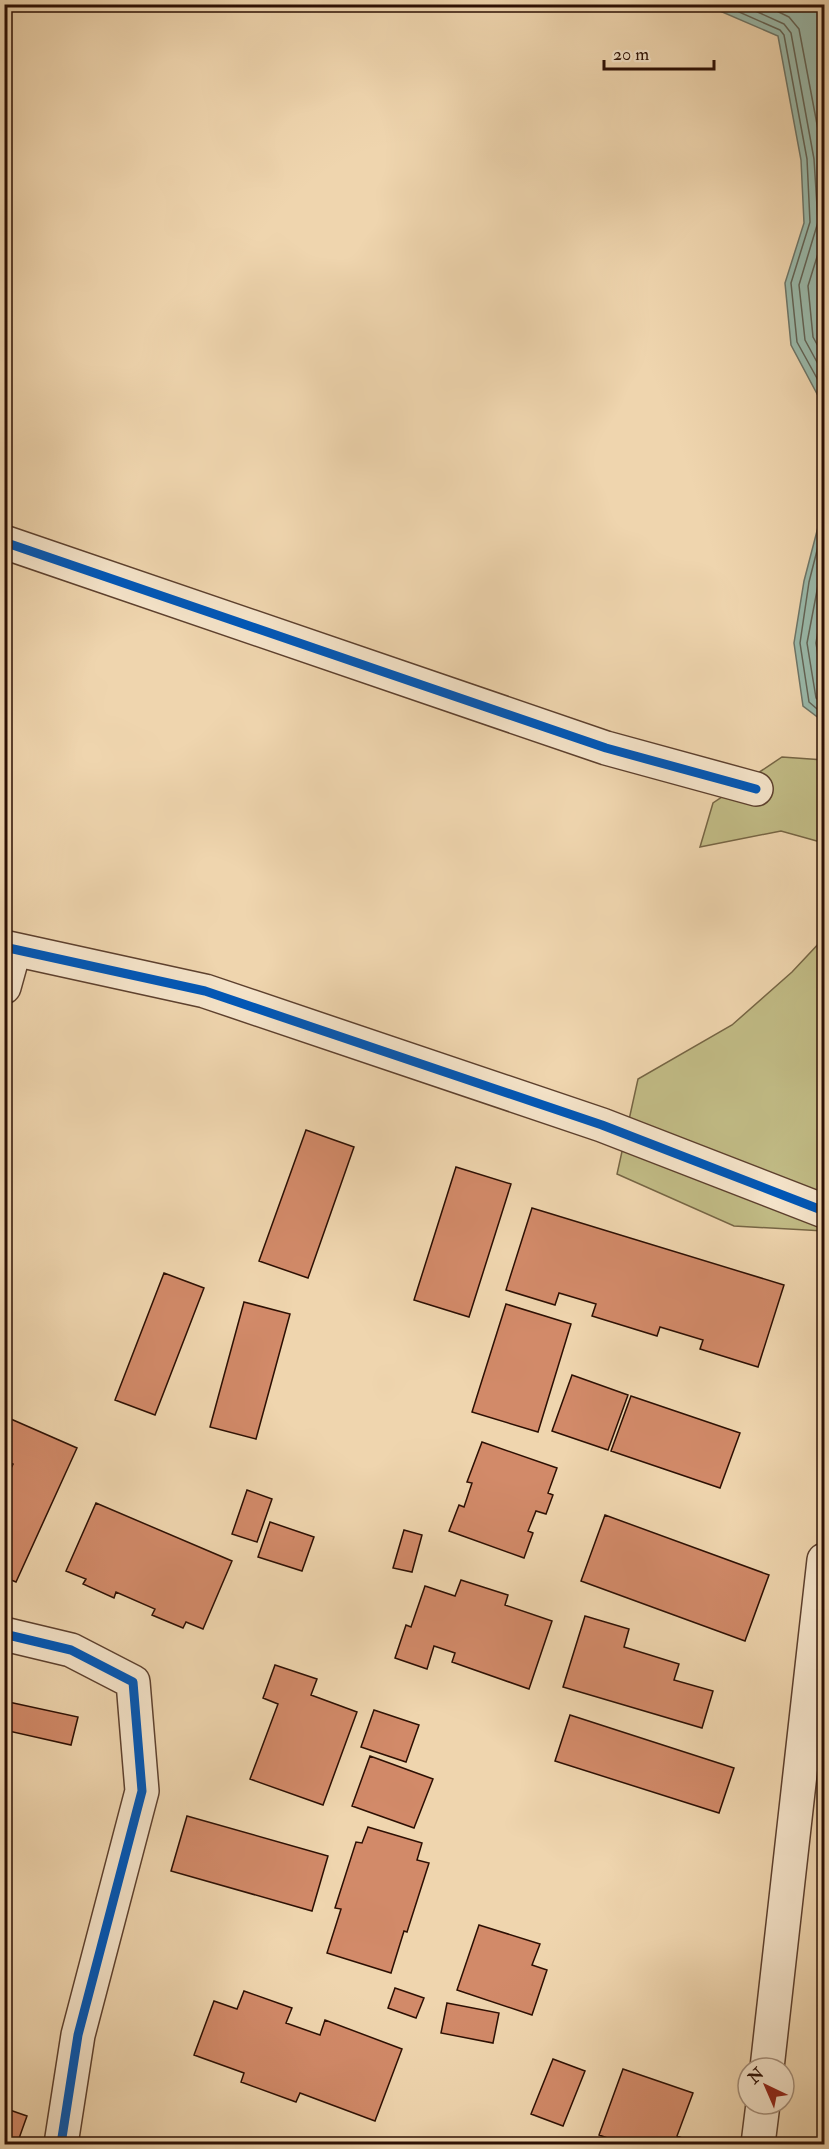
<svg xmlns="http://www.w3.org/2000/svg" width="829" height="2149" font-family="'IM FELL Double Pica',serif">
  <style>
    .green { fill: #c1bb85; stroke: #766544; stroke-width: 1.5 }
    .water { fill: #9ab9aa; stroke: #6e7567; stroke-width: 1.5 }
    .lines { fill: none; stroke-linecap: round; stroke-linejoin: round }
    .shore { stroke: #636456; stroke-width: 1.5 }
    .building { fill: #d28a69; stroke: #2c0f03; stroke-width: 1.5 }
    .minor-casing { stroke: #5d402e; stroke-width: 36 }
    .minor { stroke: #f5e4ca; stroke-width: 33 }
    .cycleway-casing { stroke: #f5e4ca; stroke-width: 13 }
    .cycleway { stroke: #0057b8; stroke-width: 9 }
  </style>
  <rect width="100%" height="100%" fill="#efd5ae"/>
  <filter id="stains"><feTurbulence type="fractalNoise" baseFrequency=".00333" numOctaves="4"/><feColorMatrix values="0 0 0 0 .2 0 0 0 0 .09 0 0 0 0 .02 0 0 0 .5 -.17"/></filter>
  <radialGradient id="worn" r=".72"><stop offset=".6" stop-color="#630" stop-opacity="0"/><stop offset="1" stop-color="#630" stop-opacity=".3"/></radialGradient>
  <path class="green" d="M782 757 824 760V843L781 831 700 847 713 803Z
    M824 938V1231L734 1226 617 1174 638 1079 732 1025 792 972Z"/>
  <path class="water" d="M706 5H824V407L791 345 785 283 804 223 801 160 778 36Z
    M824 504V722L803 706 794 643 804 581Z"/>
  <g class="lines">
    <path class="shore" d="M721 4 780 30 784 35 807 159 810 222 791 283 797 342 824 391
      M740 4 784 24 791 33 814 159 818 222 799 285 805 340 824 375
      M762 4 789 17 799 29 823 156 824 182
      M824 234 808 286 813 337 824 357
      M824 523 809 582 800 643 809 702 824 715
      M824 554 807 643 816 698 824 705
      M824 593 816 643 824 694"/>
  </g>
  <path class="building" d="M306 1130 354 1147 308 1278 259 1261Z
    M456 1167 511 1184 469 1317 414 1300Z
    M532 1208 784 1285 758 1367 700 1349 703 1340 660 1327 657 1336 592 1316 596 1304 559 1293 555 1305 506 1290Z
    M164 1273 204 1288 155 1415 115 1400Z
    M244 1302 290 1314 256 1439 210 1427Z
    M506 1304 571 1324 538 1432 472 1412Z
    M572 1375 628 1395 608 1450 552 1431Z
    M631 1396 740 1433 720 1488 611 1451Z
    M4 1416 77 1448 16 1582 4 1577V1483L13 1464 4 1460Z
    M482 1442 557 1468 548 1493 553 1495 546 1514 536 1511 528 1531 533 1533 524 1558 449 1531 459 1505 464 1507 472 1483 467 1482Z
    M247 1490 272 1499 257 1542 232 1534Z
    M96 1503 232 1561 203 1629 186 1622 183 1628 152 1615 155 1609 116 1592 114 1598 83 1584 86 1579 66 1571Z
    M605 1515 769 1575 745 1641 581 1581Z
    M270 1522 314 1537 302 1571 258 1557Z
    M404 1530 422 1535 412 1572 393 1568Z
    M461 1580 508 1595 505 1605 552 1621 529 1689 452 1662 455 1653 434 1646 427 1669 395 1658 406 1625 411 1627 425 1586 455 1596Z
    M585 1616 629 1629 624 1647 679 1664 674 1680 713 1691 702 1728 563 1687Z
    M275 1665 317 1679 311 1695 357 1712 323 1805 250 1779 278 1704 263 1698Z
    M4 1701 78 1717 71 1745 4 1730Z
    M374 1710 419 1725 406 1762 361 1747Z
    M570 1715 734 1768 719 1813 555 1761Z
    M370 1756 433 1779 414 1828 352 1806Z
    M187 1816 328 1856 312 1911 171 1871Z
    M368 1827 422 1843 417 1860 429 1863 407 1932 404 1931 391 1973 327 1953 341 1909 335 1908 356 1842 362 1843Z
    M479 1925 540 1944 532 1965 547 1970 532 2015 457 1990Z
    M395 1988 424 1998 416 2018 388 2008Z
    M244 1991 292 2008 286 2023 320 2035 325 2020 402 2049 375 2121 300 2093 296 2102 241 2082 244 2073 194 2055 214 2001 237 2009Z
    M447 2003 499 2013 493 2043 441 2033Z
    M553 2059 585 2071 563 2126 531 2114Z
    M623 2069 693 2093 677 2136 687 2140 686 2144H611L613 2140 599 2135Z
    M4 2108 27 2116 17 2144H4Z"/>
  <g class="lines">
    <g class="minor-casing">
      <path id="minor" d="M4 542 606 748 756 789
        M4 947 205 991 602 1125 824 1211
        M4 987 14 951
        M4 1634 71 1650 133 1682 142 1791 78 2035 61 2144
        M767 2068 824 1560
        M758 2144 763 2104"/>
    </g>
    <use href="#minor" class="minor"/>
    <g class="cycleway-casing">
      <path id="cycleway" d="M4 542 606 748 756 789
        M4 947 205 991 602 1125 824 1211
        M4 1634 71 1650 133 1682 142 1791 78 2035 61 2144"/>
    </g>
    <use href="#cycleway" class="cycleway"/>
  </g>
  <rect width="829" height="2149" fill="none" stroke="#efd5ae" stroke-width="24"/>
  <rect x="6" y="6" width="817" height="2137" fill="none" stroke="#2c0f03" stroke-width="3"/>
  <rect x="12" y="12" width="805" height="2125" fill="none" stroke="#2c0f03" stroke-width="1.5"/>
  <g transform="translate(766 2086) rotate(316)"><circle r="28" fill="#f5e4ca" stroke="#a58f7a" stroke-width="1.5"/>
  <path d="M0-4.5L10 22L0 15L-10 22Z" fill="#8f2418"/>
  <text y="-9" font-size="16" font-weight="bold" text-anchor="middle" fill="#2c0f03">N</text>
  </g>
  <path d="M604 60v9h110v-9" fill="none" stroke="#2c0f03" stroke-width="3"/>
  <text x="613" y="60" font-size="18" fill="#2c0f03" stroke="#f5e4ca" stroke-width="4.5" paint-order="stroke">20 m</text>
  <rect width="100%" height="100%" filter="url(#stains)"/>
  <rect width="100%" height="100%" fill="url(#worn)"/>
</svg>
